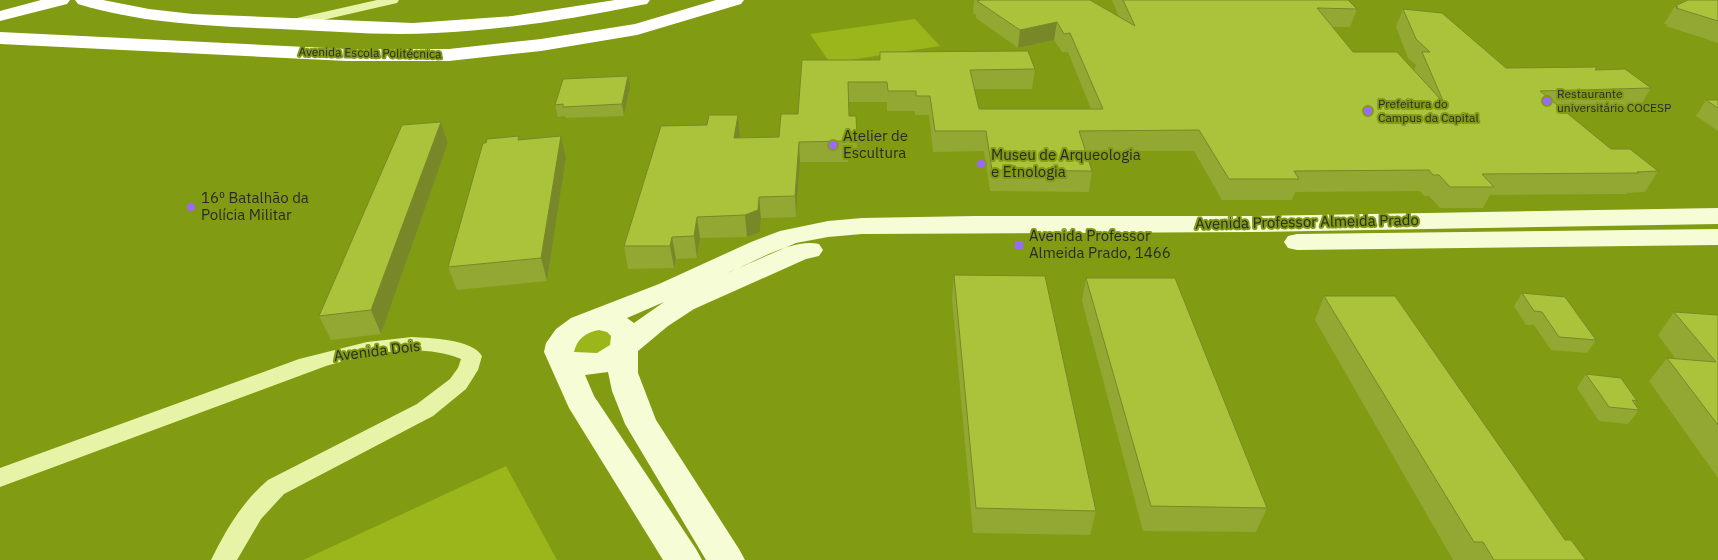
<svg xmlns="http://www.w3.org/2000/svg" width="1718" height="560" font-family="'IBM Plex Sans',sans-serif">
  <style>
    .green { fill: #9ab61a }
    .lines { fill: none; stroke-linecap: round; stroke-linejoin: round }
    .street { fill: #e7f4a7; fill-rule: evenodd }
    .secondary { fill: #f6fdd6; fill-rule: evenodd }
    .highway { fill: #fff; fill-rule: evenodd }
    .wall { fill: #93a733 }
    .shaded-wall { fill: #788829 }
    .building { fill: #abc23b; stroke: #788829 }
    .poi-dot { fill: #9c69ff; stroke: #819b12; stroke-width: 2 }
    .labels { text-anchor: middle; stroke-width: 4; stroke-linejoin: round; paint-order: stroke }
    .far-street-label { font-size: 12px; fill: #292929; stroke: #819b12 }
    .far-poi-label { font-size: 12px; fill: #292929; stroke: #819b12; text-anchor: start }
    .poi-label { font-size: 15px; fill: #292929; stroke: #819b12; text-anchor: start }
    .street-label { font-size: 15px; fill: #292929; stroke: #819b12 }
  </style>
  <rect width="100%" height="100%" fill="#819b12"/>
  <path class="green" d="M915 19 940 46 830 63 810 34Z
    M591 326 616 332 612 351 574 358 567 340Z
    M506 466 557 560H303Z"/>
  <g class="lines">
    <path class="street" d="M377 0H399L397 3 288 28 282 24 284 21Z
      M412 337C430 338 472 339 482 356L478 370 466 389 433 416 284 494 261 519 237 560H211C226 530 242 502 268 480L417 404 450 379 458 368 461 359C418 342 369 354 326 366L0 487V468L299 359 367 342Z"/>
    <path class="secondary" d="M1718 208V224L1252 232 862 234 828 237 796 243 727 273C752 263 793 238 819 244L823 250 819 256 806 259 694 309 668 326 638 351V373L656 420 739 549 745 560H706L625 424 612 391 608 372 585 375 594 396 696 549 702 560H663L569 408 544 352 546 343 556 329 571 318 659 284 751 242 780 231 828 221 862 218 975 216H1252ZM664 302 634 323 627 318ZM599 330 607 332 611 336 610 345 597 353 574 352C577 339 586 332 599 330Z
      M1718 229V245L1297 250 1288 248 1284 242 1288 236 1297 234Z"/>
    <path class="highway" d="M41 0H70L67 4 0 21V11Z
      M75 0H103L149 9 193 14 413 23 512 16 615 0H650L647 4 641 5C573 19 504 30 435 33 383 36 332 31 280 29 211 26 144 24 78 4Z
      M716 0H744L741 4 637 35 541 51 449 61H347L0 44V32L347 49H449L541 39 635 24Z"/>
  </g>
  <path class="wall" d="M974 0H1070L1119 17 1112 0H1348L1357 9 1350 27H1332L1353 52 1414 71 1416 65 1408 58 1396 27 1403 9 1506 68 1595 70 1651 88 1639 108 1563 110 1611 149 1658 171 1645 192 1627 193 1626 194 1490 195 1483 208H1440L1429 196H1424L1420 191 1295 192 1292 200H1222L1194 151H1086L1092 171 1089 192 990 191 984 151 933 152 929 115H915V111H887V102H849V116H856L857 154H848V162H800L796 217 761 218 760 232 747 237 700 238 697 258 676 259 674 268 628 269 624 246 707 125 738 115 740 135 739 137H779L798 114 802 60 1035 69 1032 89H974L979 109H1091L1068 52H1062L1054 40 1018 48 976 18V15L973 13Z
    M1718 0V43L1666 26 1667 24H1664L1675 6Z
    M630 87 624 116 565 118V116L558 117 555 105Z
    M1706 100H1718V131L1696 116Z
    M441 122 448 143 381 334 331 340 319 316Z
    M520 140 566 158 547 281 457 290 448 267Z
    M954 275 1096 511 1090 535 973 533 952 299Z
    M1086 278 1267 508 1256 532 1143 531 1082 301Z
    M1522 293 1596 340 1587 353 1551 350 1534 325H1526L1514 306Z
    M1324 296 1565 540 1586 560H1453L1315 320Z
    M1674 312 1718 315V478L1649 381 1667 358 1676 359 1658 335Z
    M1586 374 1637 401 1634 404 1639 410 1628 424 1599 421 1577 388Z"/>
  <path class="shaded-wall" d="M1057 22 1054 40 1018 48 1020 30Z
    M628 76 630 87 624 116 622 104Z
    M738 115 740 135 736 158 734 138Z
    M441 122 448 143 381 334 371 310Z
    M561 136 566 158 547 281 541 258Z
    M799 142 800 162 796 217 795 196Z
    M759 197 761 218 760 232 747 237 745 215Z
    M697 217 700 238 697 258 694 236Z
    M672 237 676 259 674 268 670 246Z"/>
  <path class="building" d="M981 0H1090L1135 26 1123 0H1348L1357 9 1317 8 1353 52H1397L1444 103 1422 52H1430L1416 39 1403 9 1442 13 1506 68 1597 67 1595 70 1625 69 1651 88 1540 91 1611 149H1630L1658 171 1637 172 1639 173 1482 174 1494 187H1450L1439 175H1433L1429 170 1294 171 1299 179H1229L1199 130 1079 131 1092 171 992 170 986 131H935L930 96H916V91H888L887 82H848L849 116H856L857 134H847L848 141 799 142 795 196 759 197 758 210 745 215 697 217 694 236 672 237 670 246H624L661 126 707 125 709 115H738L734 138 779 137 781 114H798L802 60H880V52L1028 51 1035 69 970 70 979 109H1103L1070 33 1064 34 1057 22 1020 30 977 1Z
    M1688 0H1718V21L1676 8 1678 7 1675 6Z
    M628 76 622 104 563 107V104L555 105 563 79Z
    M1706 100H1718V108Z
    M441 122 371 310 319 316 402 125Z
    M519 136 518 140 561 136 541 258 448 267 483 143H486L487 139Z
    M954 275 1045 276 1096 511 976 508Z
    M1086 278H1175L1267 508 1151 506Z
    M1522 293 1565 297 1596 340 1559 337 1542 312 1534 311Z
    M1324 296H1395L1565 540H1571L1586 560H1494L1483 542H1474Z
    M1674 312 1718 315V425L1667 358 1716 362Z
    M1586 374 1621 378 1637 401 1632 400 1639 410 1609 407Z"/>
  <g class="poi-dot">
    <circle cx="1547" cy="101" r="5"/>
    <circle cx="1368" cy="111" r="5"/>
    <circle cx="833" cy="145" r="5"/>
    <circle cx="981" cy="164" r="5"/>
    <circle cx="191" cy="207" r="5"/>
    <rect x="1014" y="240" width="10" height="10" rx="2.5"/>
  </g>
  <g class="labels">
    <g class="far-street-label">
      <text transform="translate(370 53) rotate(1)" y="4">Avenida Escola Politécnica</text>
    </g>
    <g class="far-poi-label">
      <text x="1557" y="98">Restaurante<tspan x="1557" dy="14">universitário COCESP</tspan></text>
      <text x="1378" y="108">Prefeitura do<tspan x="1378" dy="14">Campus da Capital</tspan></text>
    </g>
    <g class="poi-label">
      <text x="843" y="141">Atelier de<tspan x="843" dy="17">Escultura</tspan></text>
      <text x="991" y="160">Museu de Arqueologia<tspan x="991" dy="17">e Etnologia</tspan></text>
      <text x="201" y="203">16º Batalhão da<tspan x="201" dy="17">Polícia Militar</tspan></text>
      <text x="1029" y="241">Avenida Professor<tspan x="1029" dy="17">Almeida Prado, 1466</tspan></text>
    </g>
    <g class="street-label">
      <text transform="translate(1307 222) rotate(-1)" y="5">Avenida Professor Almeida Prado</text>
      <text transform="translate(377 351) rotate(-7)" y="5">Avenida Dois</text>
    </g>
  </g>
</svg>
